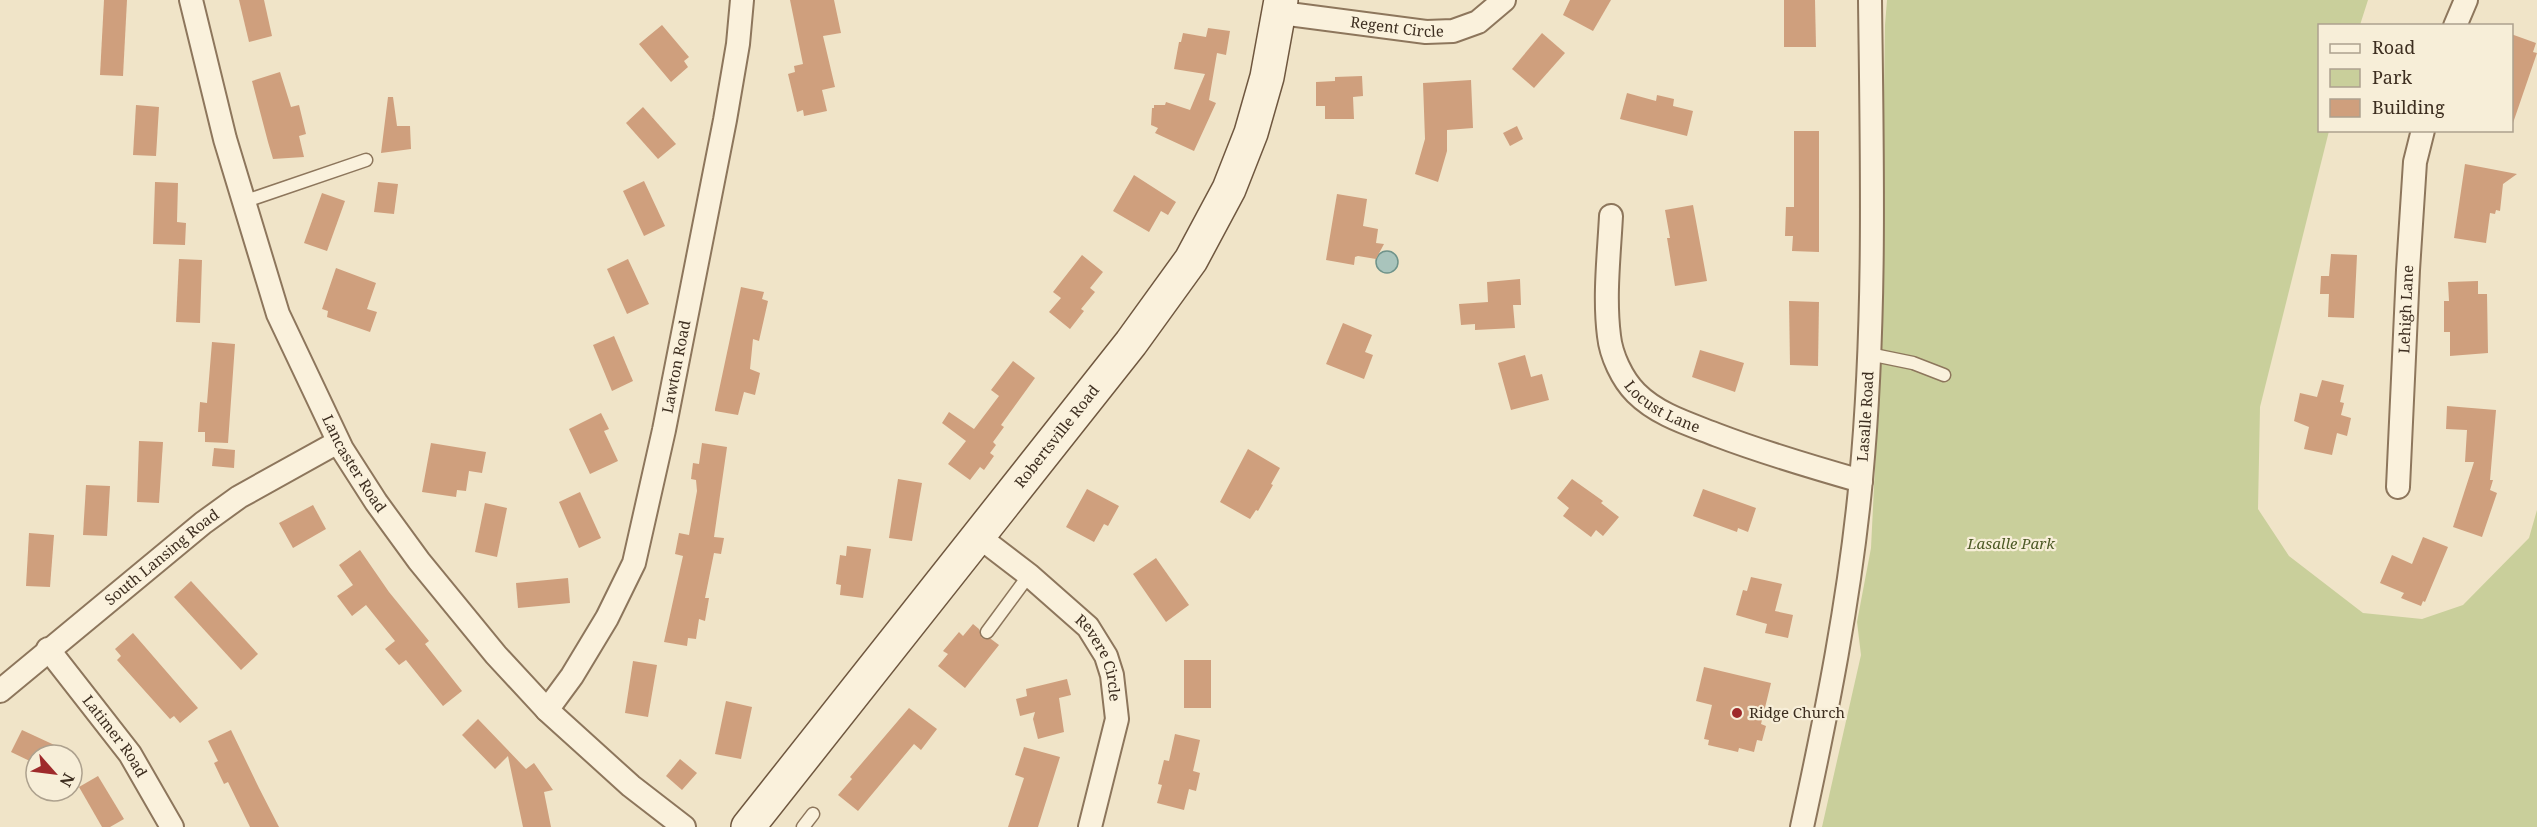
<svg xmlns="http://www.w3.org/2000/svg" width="2537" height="827" font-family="'Noto Serif',serif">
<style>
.green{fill:#c9cf9b}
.water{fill:#a9c4bc;stroke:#6f938a;stroke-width:1.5}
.building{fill:#cf9f7d}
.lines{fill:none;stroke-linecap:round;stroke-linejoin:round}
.lane-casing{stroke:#8d765c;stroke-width:15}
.street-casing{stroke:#8d765c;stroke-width:26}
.secondary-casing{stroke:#6f573f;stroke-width:36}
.lane{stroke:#faf1dc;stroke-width:12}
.street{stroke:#faf1dc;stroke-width:22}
.secondary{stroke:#faf1dc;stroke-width:33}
.poi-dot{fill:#9e2a2b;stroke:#f7eed8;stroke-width:2}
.labels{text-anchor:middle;stroke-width:4.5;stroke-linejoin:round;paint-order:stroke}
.street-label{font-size:15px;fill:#3d2e20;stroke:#f7eed8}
.park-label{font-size:15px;font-style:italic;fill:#4d5a26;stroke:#f7eed8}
.poi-label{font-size:15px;fill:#3d2e20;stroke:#f7eed8;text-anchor:start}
</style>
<rect width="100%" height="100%" fill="#f0e4c8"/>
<polygon class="green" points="1887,0 2368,0 2360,25 2320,26 2320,130 2329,131 2260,407 2258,509 2289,556 2363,613 2422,619 2463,605 2529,538 2537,510 2537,827 1822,827 1861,655 1857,622 1871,548 1880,365 1885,25"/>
<circle class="water" cx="1387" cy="262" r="11"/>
<g class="building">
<polygon points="104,0 127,0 123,76 100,75"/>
<polygon points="239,0 264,0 272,36 249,42"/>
<polygon points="790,0 834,0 841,33 823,36 835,87 822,90 827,111 804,116 803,110 797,112 788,74 795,72 794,66 803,64"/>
<polygon points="1570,0 1611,0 1593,31 1563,15"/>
<polygon points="1784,0 1815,0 1816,47 1784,47"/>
<polygon points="662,25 689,57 684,61 688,67 671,82 639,44"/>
<polygon points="1208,28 1230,31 1226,55 1217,53 1209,100 1216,103 1194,151 1155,133 1158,128 1151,125 1152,108 1154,108 1154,105 1165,105 1166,102 1190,110 1205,74 1174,69 1179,42 1181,42 1183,33 1206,37"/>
<polygon points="1542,33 1565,53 1534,88 1512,69"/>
<polygon points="2511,34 2536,43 2533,52 2537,53 2513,123"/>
<polygon points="280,72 291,107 299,105 306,134 299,136 304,157 273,159 268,142 252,81"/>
<polygon points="1362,76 1363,96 1353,97 1354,119 1325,119 1325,106 1316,106 1316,82 1335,81 1335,77"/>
<polygon points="1471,80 1473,128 1447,130 1447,151 1438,182 1415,174 1425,139 1423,83"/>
<polygon points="1627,93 1656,101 1657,95 1674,99 1673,106 1693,111 1687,136 1620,119"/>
<polygon points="388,97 393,97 397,126 410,126 411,149 381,153"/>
<polygon points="136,105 159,107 156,156 133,155"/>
<polygon points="643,107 676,144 658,159 626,123"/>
<polygon points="1517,126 1523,139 1510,146 1503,133"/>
<polygon points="1794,131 1819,131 1819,252 1792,251 1793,236 1785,236 1786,207 1794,207"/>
<polygon points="2465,164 2517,174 2503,184 2500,211 2496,210 2495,214 2490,213 2486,243 2454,238"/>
<polygon points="1134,175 1176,202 1168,215 1161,211 1149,232 1113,211"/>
<polygon points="644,181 665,226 644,236 623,191"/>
<polygon points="155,182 178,183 177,222 186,223 185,245 153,244"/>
<polygon points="378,182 398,184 394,214 374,212"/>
<polygon points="322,193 345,201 327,251 304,243"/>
<polygon points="1337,194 1367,199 1363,226 1378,229 1376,243 1384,244 1376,259 1358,256 1355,257 1354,265 1326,260"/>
<polygon points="1693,205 1707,281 1675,286 1667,238 1670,238 1665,210"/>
<polygon points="2331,254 2357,255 2354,318 2328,317 2329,294 2320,294 2321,276 2329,276"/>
<polygon points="1082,255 1103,272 1090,288 1095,292 1081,309 1084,311 1070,329 1049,312 1061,298 1053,292"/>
<polygon points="179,259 202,260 200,323 176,322"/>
<polygon points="628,259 649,304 627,314 607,269"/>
<polygon points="336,268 376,283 367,309 377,312 370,332 327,317 328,311 322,309"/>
<polygon points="1520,279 1521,305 1513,305 1515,328 1475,330 1475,324 1461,325 1459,304 1488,302 1487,282"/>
<polygon points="2478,281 2478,294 2487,294 2488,353 2450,356 2450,332 2444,332 2444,301 2449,301 2448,282"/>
<polygon points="741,287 764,292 762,299 768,301 759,341 753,339 750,369 760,373 755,395 744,392 738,415 715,411 715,409"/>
<polygon points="1789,301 1819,302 1818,366 1790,365"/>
<polygon points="1343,323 1372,335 1365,352 1373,355 1364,379 1326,364"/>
<polygon points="614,336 633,381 612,391 593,345"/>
<polygon points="212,342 235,344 228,443 205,442 205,432 198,432 200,402 207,403"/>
<polygon points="1700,350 1744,363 1735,392 1692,377"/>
<polygon points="1525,355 1531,377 1542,374 1549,400 1511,410 1498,363"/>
<polygon points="1013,361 1035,378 1001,425 1004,427 993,442 996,445 990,453 994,456 984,470 980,467 970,480 948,464 966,441 942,423 949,412 974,429 999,396 991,390"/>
<polygon points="2322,380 2344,385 2340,402 2344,403 2341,415 2351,418 2347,436 2337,433 2332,455 2304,449 2309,427 2294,421 2300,393 2317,397"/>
<polygon points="2447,406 2496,410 2490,480 2493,480 2490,490 2497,493 2482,537 2453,527 2474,462 2465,462 2467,430 2446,429"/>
<polygon points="601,413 609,429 604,431 618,461 590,474 569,429"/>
<polygon points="139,441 163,442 159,503 137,502"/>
<polygon points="431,443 486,452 482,473 469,471 466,491 457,490 456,497 422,492"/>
<polygon points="702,443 727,447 714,537 724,538 721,554 714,553 705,598 709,598 705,621 699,619 696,639 688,638 687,646 664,642 683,556 675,554 679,533 689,535 697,491 696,480 691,479 693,463 699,464"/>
<polygon points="214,448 235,450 234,468 212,466"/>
<polygon points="1248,449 1280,468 1271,484 1273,485 1258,511 1256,510 1250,519 1220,502"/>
<polygon points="898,479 922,483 912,541 889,538"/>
<polygon points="1572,479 1603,501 1601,503 1619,517 1603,536 1596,530 1591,537 1563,516 1569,508 1557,498"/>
<polygon points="86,485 110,486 107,536 83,535"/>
<polygon points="1087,489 1119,506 1108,526 1104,524 1094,542 1066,527"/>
<polygon points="1703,489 1756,508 1748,532 1738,528 1737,532 1693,516"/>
<polygon points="580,492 601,538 579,548 559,502"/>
<polygon points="485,503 507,508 497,557 475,552"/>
<polygon points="313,505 326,529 293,548 279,523"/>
<polygon points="29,533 54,535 50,587 26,586"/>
<polygon points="2423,537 2448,547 2425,602 2423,601 2421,606 2401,598 2404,593 2380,583 2392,555 2412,564"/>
<polygon points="847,546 871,549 863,598 840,595 841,585 836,584 840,555 846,556"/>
<polygon points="360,550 389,592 429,641 425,644 462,691 443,706 406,660 399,665 385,649 395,641 366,605 352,616 337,596 353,585 339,565"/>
<polygon points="1156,558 1189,605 1166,622 1133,574"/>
<polygon points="1751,577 1782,584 1775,611 1793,615 1788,638 1765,633 1767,624 1736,615 1743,590 1747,591"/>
<polygon points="568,578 570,603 518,608 516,583"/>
<polygon points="191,581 258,654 241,670 174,597"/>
<polygon points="973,624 979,629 982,638 991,639 999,645 965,688 938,666 948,654 943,651 959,632 963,636"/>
<polygon points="133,633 198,708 180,723 174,716 170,719 117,660 121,656 115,649"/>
<rect x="1184" y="660" width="27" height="48"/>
<polygon points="633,661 657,665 648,717 625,713"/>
<polygon points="1704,667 1771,683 1761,724 1766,726 1762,741 1757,740 1754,752 1739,748 1738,752 1708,745 1709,740 1704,739 1712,705 1696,701"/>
<polygon points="1067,679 1071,695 1059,698 1064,732 1038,739 1033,719 1035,712 1020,716 1016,699 1027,696 1026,689"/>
<polygon points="726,701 752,707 741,759 715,754"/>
<polygon points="909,708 937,729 921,750 914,744 858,811 838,795 852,779 850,777"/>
<polygon points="478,719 526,769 534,763 553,790 544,792 551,827 523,827 508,756 495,769 462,735"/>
<polygon points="22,730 76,755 36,755 36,764 11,752"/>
<polygon points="231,730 259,788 279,827 250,827 228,782 224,784 214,763 218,761 208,741"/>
<polygon points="1175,734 1200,740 1193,771 1200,773 1196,791 1189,789 1184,810 1157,803 1162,785 1158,784 1164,760 1169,761"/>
<polygon points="1024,747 1060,757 1038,827 1008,827 1024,778 1015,775"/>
<polygon points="680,759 697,773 682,790 666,776"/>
<polygon points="98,776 124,819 110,827 102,827 79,787"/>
</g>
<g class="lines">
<g class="lane-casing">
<g id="lane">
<polyline points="243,202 366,160"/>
<polyline points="1869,354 1913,363 1944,375"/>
<polyline points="987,632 1029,575"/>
<polyline points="803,827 813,814"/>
</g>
</g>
<g class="street-casing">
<g id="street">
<path id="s1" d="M 191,0 L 225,139 L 278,314 L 342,449 L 376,502 L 419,561 L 496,655 L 547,710 L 631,786 L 684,827"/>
<path id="s2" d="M 1281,13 L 1426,32 L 1453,31 L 1478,22 L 1504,0"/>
<polyline points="2455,26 2466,0"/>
<path id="s3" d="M 1611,216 C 1609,255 1604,297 1609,336 C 1611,355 1622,379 1636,393 C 1658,415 1689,424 1717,435 C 1764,453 1812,467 1861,481"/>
<path id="s4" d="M 2398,487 L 2408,270 L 2415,162 L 2423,130"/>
<path id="s5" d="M 978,536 L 1029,575 L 1088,627 L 1106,656 L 1112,675 L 1117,719 L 1090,827"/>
<path id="s6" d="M 48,649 L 130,754 L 172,827"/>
<path id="s7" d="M 0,691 L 203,523 L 239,497 L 338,442"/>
<path id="s8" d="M 547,710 L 572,676 L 607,618 L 634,563 L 664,430 L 725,120 L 738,44 L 742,0"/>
<path id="s9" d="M 1802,827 C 1827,712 1850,597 1861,479 C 1876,321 1872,159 1870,0"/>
</g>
</g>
<g class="secondary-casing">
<g id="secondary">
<path id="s10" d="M 748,827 L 1131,343 L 1191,260 L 1229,189 L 1251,133 L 1267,77 L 1281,0"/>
</g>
</g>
<use href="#lane" class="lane"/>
<use href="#street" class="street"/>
<use href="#secondary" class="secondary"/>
</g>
<circle class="poi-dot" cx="1737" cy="713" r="6"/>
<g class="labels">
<g class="street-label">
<text dy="5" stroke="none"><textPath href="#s2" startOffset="117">Regent Circle</textPath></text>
<text dy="5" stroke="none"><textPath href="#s4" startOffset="178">Lehigh Lane</textPath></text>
<text dy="5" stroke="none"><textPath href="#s8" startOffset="372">Lawton Road</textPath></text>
<text dy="5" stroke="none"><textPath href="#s3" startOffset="214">Locust Lane</textPath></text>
<text dy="5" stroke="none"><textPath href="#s9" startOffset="416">Lasalle Road</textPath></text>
<text dy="5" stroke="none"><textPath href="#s10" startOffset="498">Robertsville Road</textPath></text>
<text dy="5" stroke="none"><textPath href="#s1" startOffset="494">Lancaster Road</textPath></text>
<text dy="5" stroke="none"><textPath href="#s7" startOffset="210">South Lansing Road</textPath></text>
<text dy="5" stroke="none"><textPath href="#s5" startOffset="176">Revere Circle</textPath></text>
<text dy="5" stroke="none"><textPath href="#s6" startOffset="110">Latimer Road</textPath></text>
</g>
<g class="park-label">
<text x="2011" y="549">Lasalle Park</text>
</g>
<g class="poi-label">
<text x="1749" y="718">Ridge Church</text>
</g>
</g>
<rect x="2318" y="24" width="195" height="108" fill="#f7eed8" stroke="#ada18e" stroke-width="1.5"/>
<rect x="2330" y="44" width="30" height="9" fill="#faf1dc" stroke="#ada18e" stroke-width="1.5"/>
<text x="2372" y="54" font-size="18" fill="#3d2e20">Road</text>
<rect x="2330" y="69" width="30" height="18" fill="#c9cf9b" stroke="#ada18e" stroke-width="1.5"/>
<text x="2372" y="84" font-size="18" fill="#3d2e20">Park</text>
<rect x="2330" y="99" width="30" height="18" fill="#cf9f7d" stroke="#ada18e" stroke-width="1.5"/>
<text x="2372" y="114" font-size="18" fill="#3d2e20">Building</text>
<g transform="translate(54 773) rotate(118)"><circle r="28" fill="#f7eed8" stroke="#ada18e" stroke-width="1.5"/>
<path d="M0-4.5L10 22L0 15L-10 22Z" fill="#9e2a2b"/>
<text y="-9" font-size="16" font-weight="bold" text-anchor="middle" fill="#3d2e20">N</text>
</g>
</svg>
